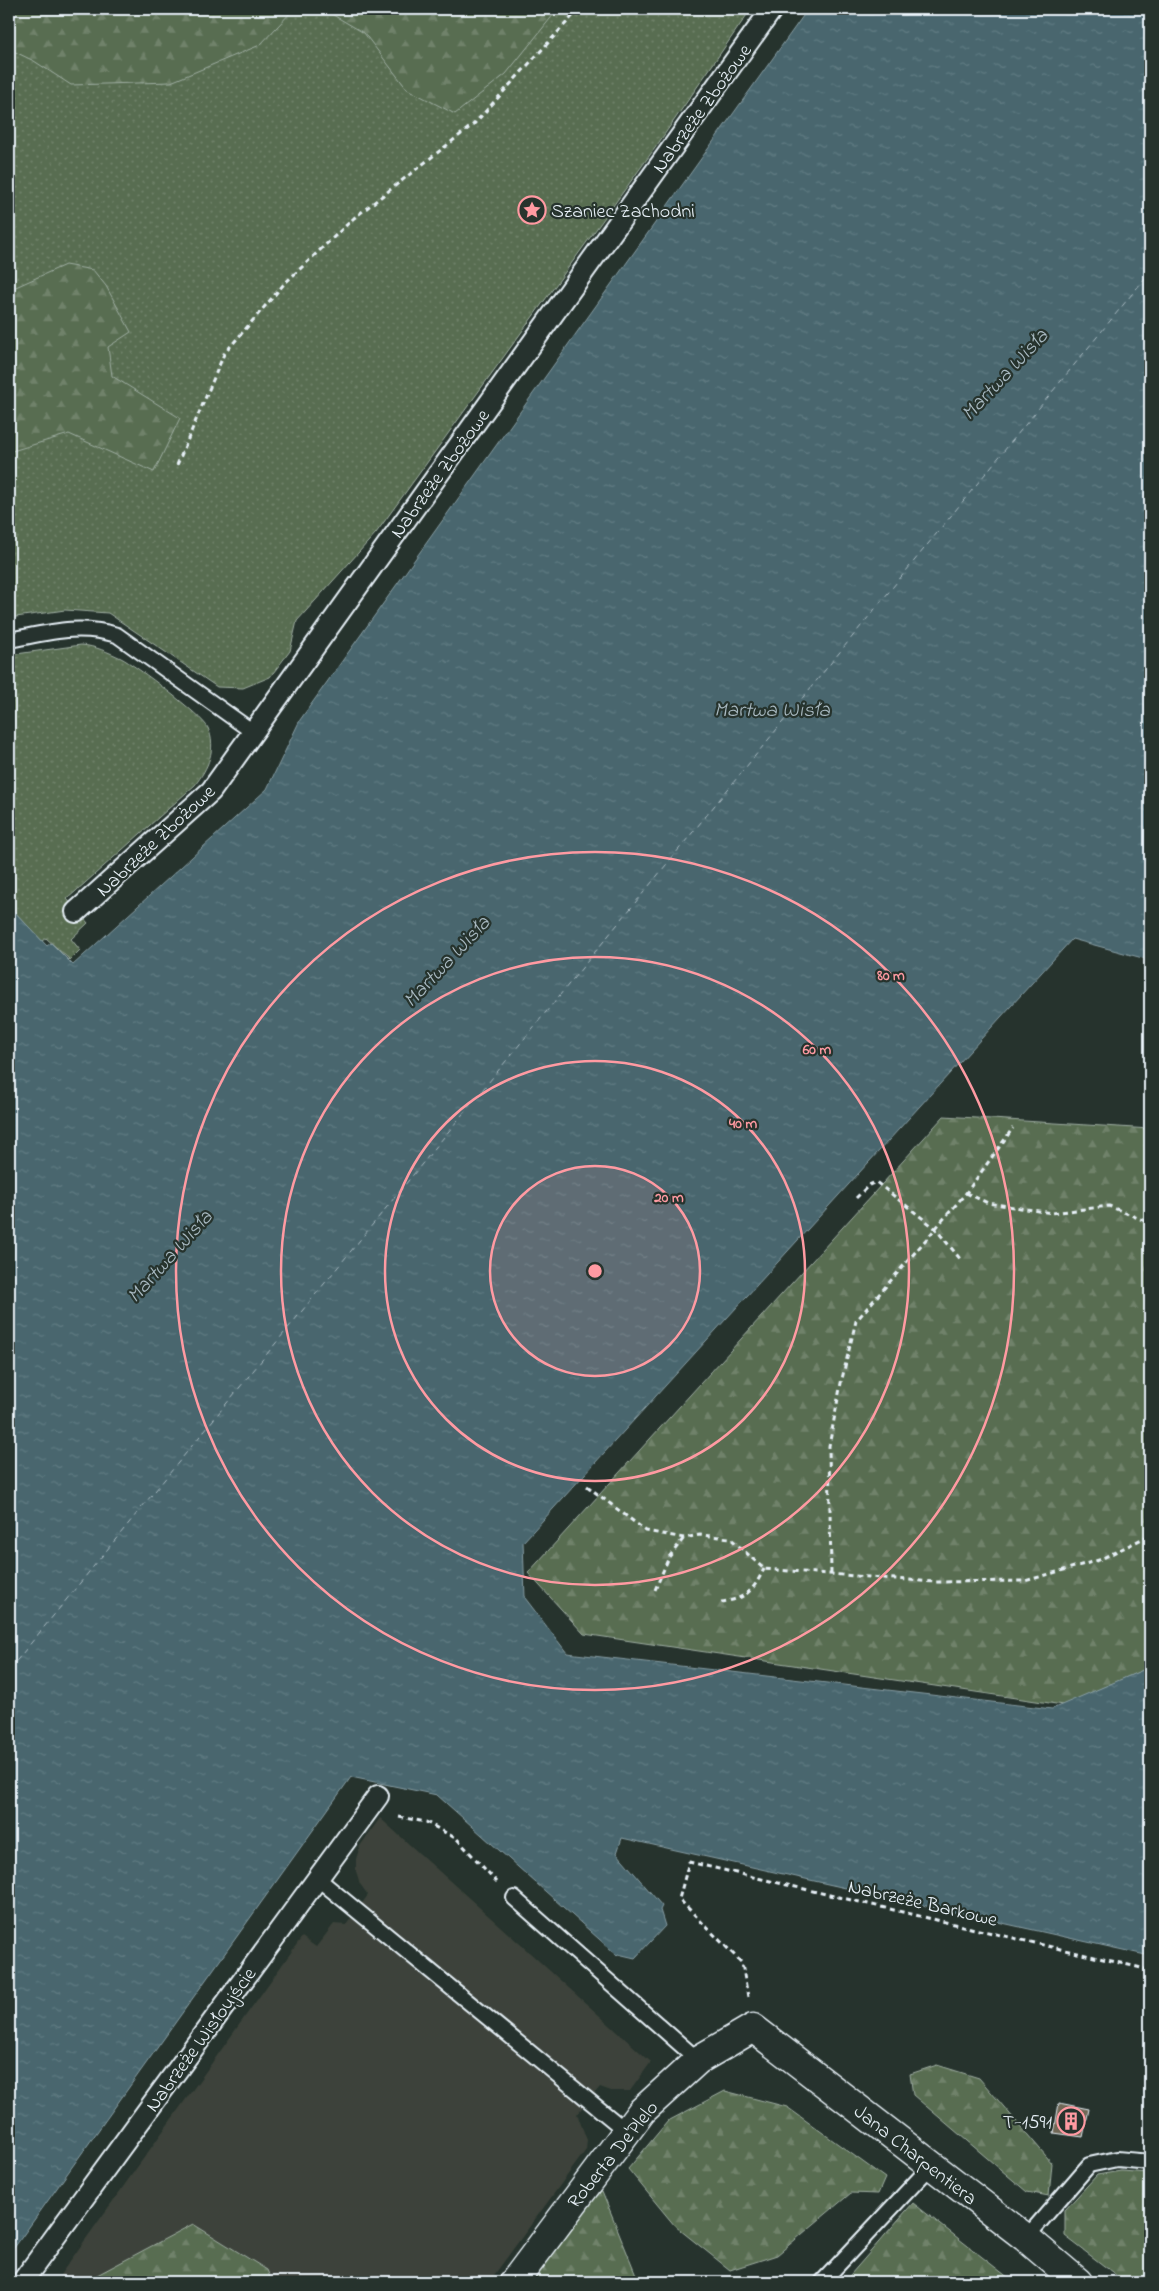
<svg xmlns="http://www.w3.org/2000/svg" width="1159" height="2291" font-family="'Indie Flower',sans-serif">
<style>
.built{fill:#3c433a}
.grass{fill:url(#grass-dots);stroke:#a0afa4}
.forest{fill:url(#forest-firs);stroke:#a0afa4}
.water{fill:url(#water-ripples);stroke:#889ea5}
.lines{fill:none;stroke-linecap:round;stroke-linejoin:round}
.ferry{stroke:#a8b9c1;stroke-width:1;stroke-dasharray:6 5;stroke-linecap:butt}
.building{fill:#6f6857;stroke:#e8f1f8}
.service-casing{stroke:#e8f1f8;stroke-width:18}
.pedestrian-casing{stroke:#e8f1f8;stroke-width:24}
.minor-casing{stroke:#e8f1f8;stroke-width:31}
.path{stroke:#e8f1f8;stroke-width:3;stroke-dasharray:5 4;stroke-linecap:butt}
.service{stroke:#26332d;stroke-width:14}
.pedestrian{stroke:#26332d;stroke-width:20}
.minor{stroke:#26332d;stroke-width:28}
.ring{fill:none;stroke:#ff9aa2;stroke-width:2.5}
.labels{text-anchor:middle;stroke-width:4.5;stroke-linejoin:round;paint-order:stroke}
.street-label{font-size:20px;fill:#e8f1f8;stroke:#26332d}
.poi-label{font-size:20px;fill:#e8f1f8;stroke:#26332d;text-anchor:start}
.water-label{font-size:21px;font-style:italic;fill:#a8b9c1;stroke:#26332d}
.centre{fill:#ff9aa2;stroke:#26332d;stroke-width:2.5}
.ring-label{font-size:15px;text-anchor:middle;font-weight:bold;fill:#ff9aa2;stroke:#26332d;stroke-width:4.5;stroke-linejoin:round;paint-order:stroke}
</style>
<defs>
<pattern id="grass-dots" width="8" height="8" patternUnits="userSpaceOnUse" patternTransform="scale(1.25)"><rect width="8" height="8" fill="#586d51"/><path d="M2 2h.1M6 6h.1" fill="none" stroke="#70826b" stroke-width="1.8" stroke-linecap="round"/></pattern>
<pattern id="forest-firs" width="22" height="20" patternUnits="userSpaceOnUse" patternTransform="scale(1.25)"><rect width="22" height="20" fill="#586d51"/><path d="M5 1l3.5 6h-7zM16 11l3.5 6h-7z" fill="#70826b"/></pattern>
<pattern id="water-ripples" width="26" height="14" patternUnits="userSpaceOnUse" patternTransform="scale(1.25)"><rect width="26" height="14" fill="#48666e"/><path d="M2 4q2-2 4 0t4 0M15 11q2-2 4 0t4 0" fill="none" stroke="#627c83"/></pattern>
</defs>
<rect width="100%" height="100%" fill="#26332d"/>
<filter id="ink" filterUnits="userSpaceOnUse"><feTurbulence type="fractalNoise" baseFrequency=".02" numOctaves="2"/><feDisplacementMap in="SourceGraphic" scale="10" xChannelSelector="R" yChannelSelector="G"/><feConvolveMatrix kernelMatrix="1 2 1 2 8 2 1 2 1" color-interpolation-filters="sRGB"/></filter>
<g filter="url(#ink)">
<polygon class="built" points="380,1818 651,2062 630,2091 611,2091 600,2087 577,2114 587,2140 586,2150 489,2282 55,2282 302,1937 316,1947 334,1924 346,1925 368,1895 360,1884 356,1871 356,1859 360,1846"/>
<g class="grass">
<polygon points="9,9 751,9 655,148 376,533 297,621 290,651 270,677 243,688 217,687 108,613 65,610 9,618"/>
<path d="M 81,645 C 95,646 108,652 121,658 C 135,665 203,716 208,728 C 217,749 208,768 195,785 L 67,899 L 88,923 L 71,939 L 80,950 L 70,960 L 46,938 L 42,941 L 9,906 L 9,655 Z"/>
</g>
<g class="forest">
<polygon points="9,9 294,9 260,45 171,82 71,85 34,61 9,49"/>
<polygon points="323,9 558,9 506,74 455,114 407,89 364,33"/>
<polygon points="65,265 93,270 106,286 131,332 108,347 112,376 180,418 154,472 69,434 9,452 9,290"/>
<polygon points="944,1116 1150,1129 1150,1667 1063,1705 584,1634 528,1573"/>
<polygon points="937,2065 979,2078 1052,2163 1049,2196 1027,2192 913,2095 910,2074"/>
<polygon points="725,2091 787,2107 885,2178 878,2194 851,2193 777,2255 730,2270 675,2226 628,2169 668,2121"/>
<polygon points="1121,2171 1150,2173 1150,2282 1125,2282 1065,2236 1065,2210 1097,2175"/>
<polygon points="602,2191 639,2282 530,2282 591,2197"/>
<polygon points="913,2203 1014,2282 844,2282"/>
<polygon points="193,2224 267,2270 272,2282 84,2282"/>
</g>
<polygon class="water" points="808,9 1150,9 1150,960 1072,939 523,1542 525,1598 567,1653 1052,1709 1150,1667 1150,1956 622,1838 617,1853 662,1906 660,1910 665,1926 635,1958 618,1954 617,1955 437,1795 351,1777 9,2255 9,906 47,946 51,943 73,965 267,789 300,720"/>
<g class="lines">
<polyline class="ferry" points="9,1670 1150,272"/>
</g>
<polygon class="building" points="1059,2103 1089,2109 1083,2137 1054,2133"/>
<g class="lines">
<g class="service-casing">
<g id="service">
<path d="M 9,640 C 47,633 78,623 117,635 L 253,732"/>
<polyline points="317,1878 626,2131"/>
<polyline points="514,1898 698,2060"/>
<polyline points="1026,2238 1089,2165 1117,2159 1150,2162"/>
<polyline points="822,2282 931,2166"/>
</g>
</g>
<g class="pedestrian-casing">
<g id="pedestrian">
<polyline points="76,912 211,791 772,9"/>
<polyline points="22,2282 378,1796"/>
</g>
</g>
<g class="minor-casing">
<polyline id="minor" points="514,2282 642,2111 698,2060 753,2028 1026,2238 1078,2282"/>
</g>
<g class="path">
<polyline points="177,465 224,354 284,284 354,218 474,124 579,9"/>
<polyline points="966,1193 988,1203 1052,1213 1109,1206 1150,1223"/>
<polyline points="856,1198 869,1185 876,1182 935,1228 961,1260"/>
<polyline points="587,1486 646,1531 684,1538 700,1535 730,1538 764,1569 934,1582 1025,1581 1099,1560 1150,1535"/>
<polyline points="831,1574 829,1446 841,1383 856,1321 966,1193 1013,1128"/>
<polyline points="655,1590 669,1557 684,1538"/>
<path d="M 721,1602 C 746,1599 753,1591 764,1569"/>
<polyline points="399,1817 426,1822 457,1839 497,1882"/>
<polyline points="748,1997 742,1963 679,1899 689,1862 1150,1970"/>
</g>
<use href="#service" class="service"/>
<use href="#pedestrian" class="pedestrian"/>
<use href="#minor" class="minor"/>
</g>
</g>
<circle cx="595" cy="1271" r="105" fill="#ff9aa2" fill-opacity=".12"/>
<g class="ring">
<circle cx="595" cy="1271" r="105"/>
<circle cx="595" cy="1271" r="210"/>
<circle cx="595" cy="1271" r="314"/>
<circle cx="595" cy="1271" r="419"/>
</g>
<defs>
<g id="sight-ring" transform="scale(1.4375)"><circle r="9.5" fill="#26332d" stroke="#ff9aa2" stroke-width="1.5"/><path d="M0-6L1.8-2.2L6-1.7L2.9 1.2L3.7 5.4L0 3.3L-3.7 5.4L-2.9 1.2L-6-1.7L-1.8-2.2Z" fill="#ff9aa2"/></g>
<g id="building-ring" transform="scale(1.4375)"><circle r="9.5" fill="#26332d" stroke="#ff9aa2" stroke-width="1.5"/><path d="M-4-6H4V6H1V3H-1V6H-4ZM-2.5-4.3h1.7v1.8h-1.7ZM.8-4.3h1.7v1.8H.8ZM-2.5-1h1.7V.8h-1.7ZM.8-1h1.7V.8H.8Z" fill="#ff9aa2"/></g>
</defs>
<g fill-rule="evenodd">
<use href="#sight-ring" x="532" y="210"/>
<use href="#building-ring" x="1071" y="2121"/>
</g>
<g class="labels">
<g class="street-label">
<text transform="translate(701 108) rotate(-54)" y="7">Nabrzeże Zbożowe</text>
<text transform="translate(439 473) rotate(-54)" y="7">Nabrzeże Zbożowe</text>
<text transform="translate(155 840) rotate(-43)" y="7">Nabrzeże Zbożowe</text>
<text transform="translate(923 1902) rotate(13)" y="7">Nabrzeże Barkowe</text>
<text transform="translate(200 2039) rotate(-54)" y="7">Nabrzeże Wisłoujście</text>
<text transform="translate(612 2154) rotate(-51)" y="7">Roberta De'Plelo</text>
<text transform="translate(916 2154) rotate(38)" y="7">Jana Charpentiera</text>
</g>
<g class="poi-label">
<text x="551" y="217">Szaniec Zachodni</text>
<text x="1052" y="2128" text-anchor="end">T-1591</text>
</g>
<g class="water-label">
<text transform="translate(1004 374) rotate(-47)" y="7">Martwa Wisła</text>
<text x="772" y="716">Martwa Wisła</text>
<text transform="translate(446 961) rotate(-47)" y="7">Martwa Wisła</text>
<text transform="translate(169 1256) rotate(-48)" y="7">Martwa Wisła</text>
</g>
</g>
<circle cx="595" cy="1271" r="8" class="centre"/>
<g class="ring-label">
<text x="891" y="980">80 m</text>
<text x="817" y="1054">60 m</text>
<text x="743" y="1128">40 m</text>
<text x="669" y="1202">20 m</text>
</g>
<rect width="1159" height="2291" fill="none" stroke="#26332d" stroke-width="30"/>
<rect x="15" y="15" width="1129" height="2261" fill="none" stroke="#e8f1f8" stroke-width="2" filter="url(#ink)"/>
</svg>
